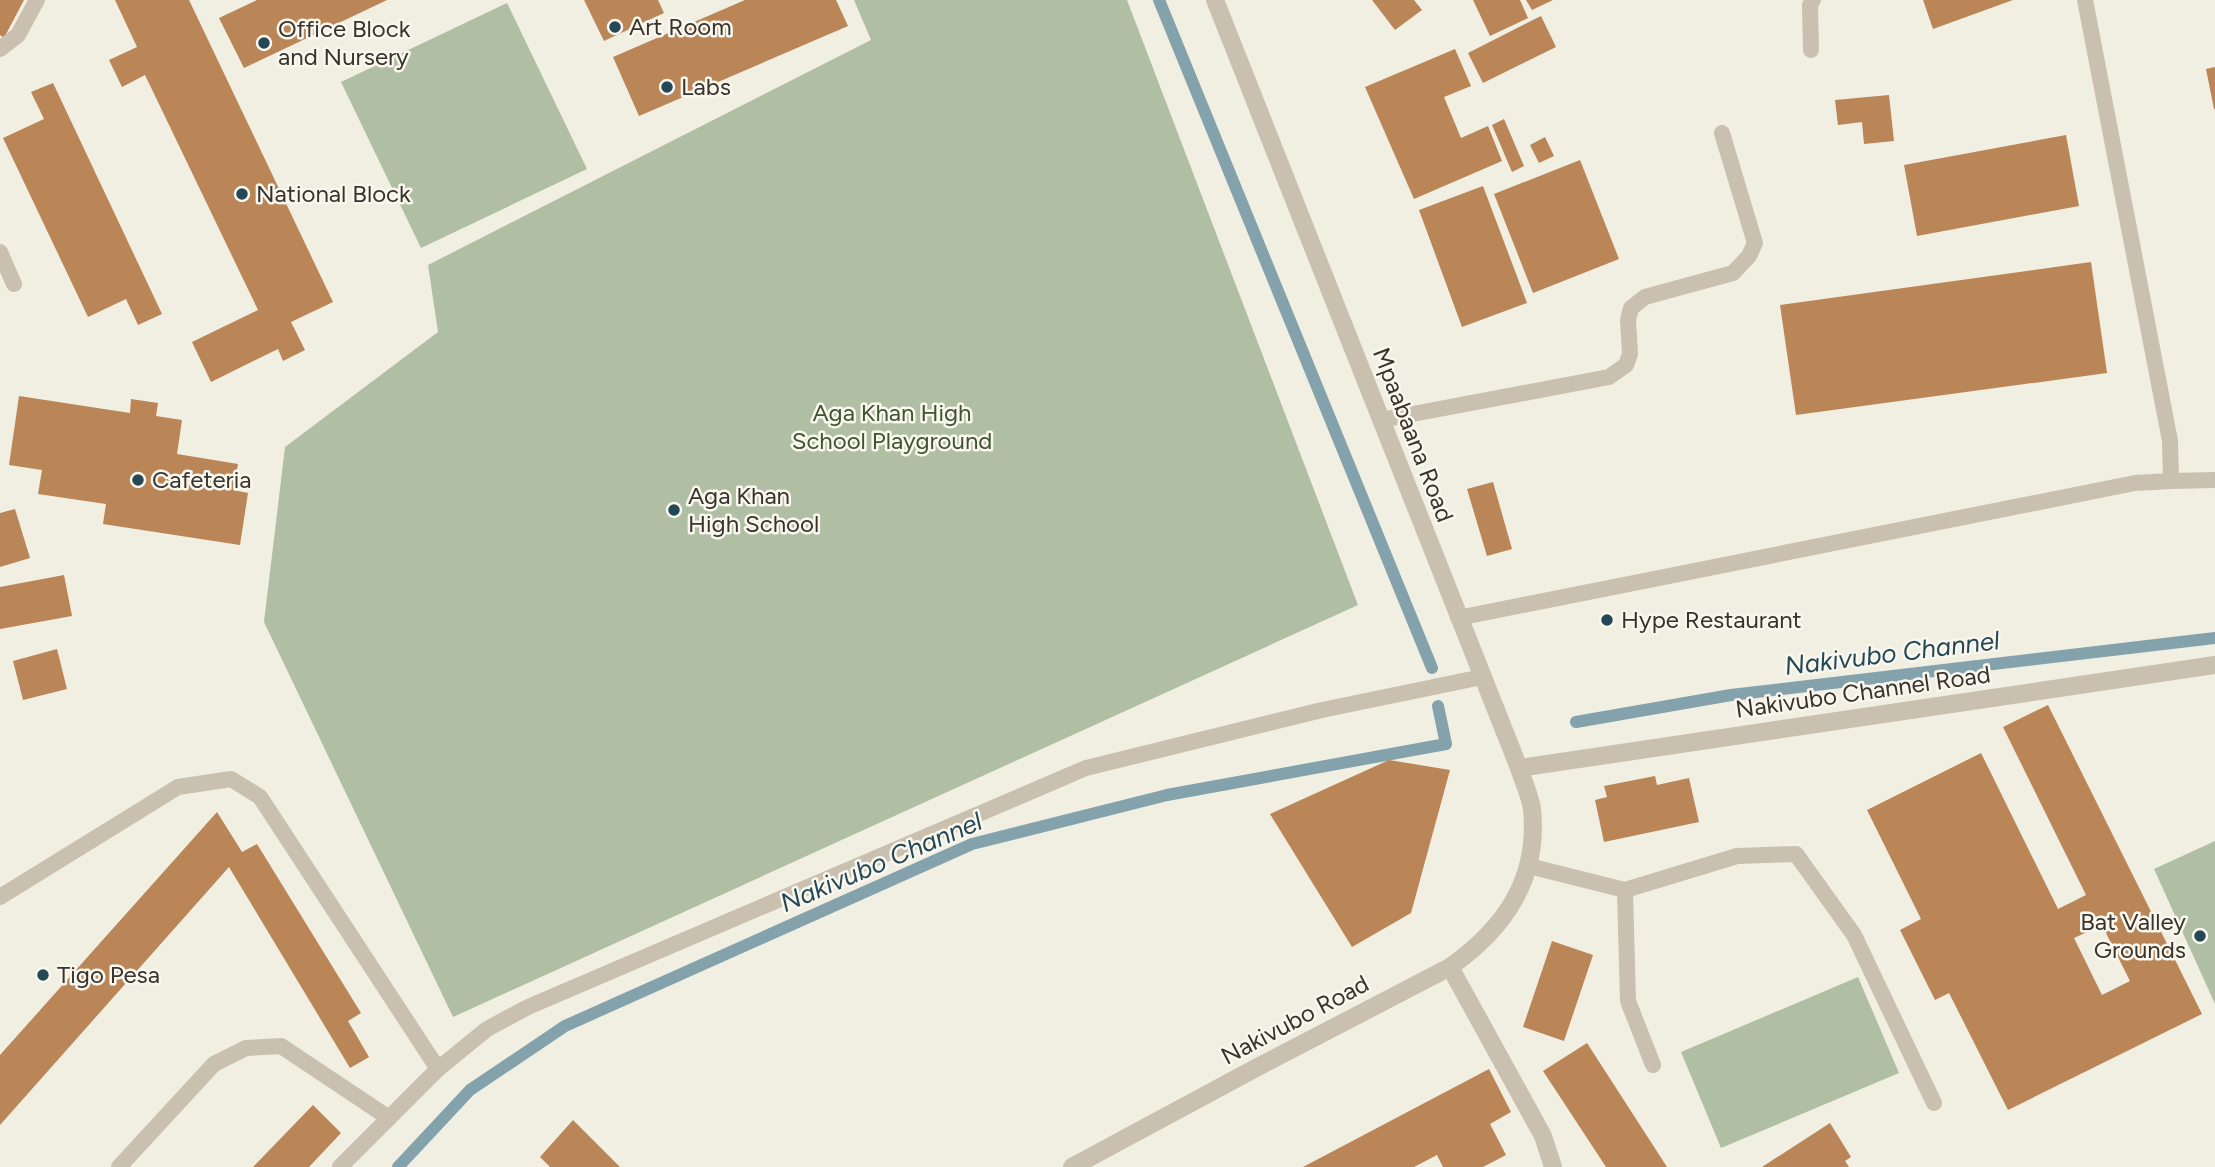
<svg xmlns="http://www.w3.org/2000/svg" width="2215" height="1167" font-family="Figtree,sans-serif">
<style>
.green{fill:#b0bfa3}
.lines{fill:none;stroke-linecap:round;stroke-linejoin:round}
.stream{stroke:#84a2ac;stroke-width:12}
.building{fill:#ba8557;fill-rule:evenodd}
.service{stroke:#c9c0af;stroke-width:16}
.minor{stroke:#c9c0af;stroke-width:18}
.tertiary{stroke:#c9c0af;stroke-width:18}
.poi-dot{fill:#254856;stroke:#f9f7ee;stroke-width:2.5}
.labels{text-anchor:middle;stroke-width:5;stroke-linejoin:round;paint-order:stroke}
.poi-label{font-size:24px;fill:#38332c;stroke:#f9f7ee;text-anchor:start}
.park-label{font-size:24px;fill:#405432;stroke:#f9f7ee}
.street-label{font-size:24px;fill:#38332c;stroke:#f9f7ee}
.water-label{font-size:26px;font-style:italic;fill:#254856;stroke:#f9f7ee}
</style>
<rect width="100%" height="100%" fill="#f1eee2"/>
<g class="green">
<polygon points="854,0 1127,0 1358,605 453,1017 264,622 285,447 438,332 428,265 871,40"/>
<polygon points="507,3 587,169 421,248 341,82"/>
<polygon points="2215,841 2215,1004 2154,869"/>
<polygon points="1858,977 1899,1073 1721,1148 1681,1052"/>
</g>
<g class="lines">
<g class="stream">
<polyline points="1159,0 1432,668"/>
<polyline points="1576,722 1731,695 2215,638"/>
<polyline points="398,1167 470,1090 565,1026 972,844 1167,795 1446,744 1438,706"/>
</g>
</g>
<g class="building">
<polygon points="0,0 24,0 4,38 0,35"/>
<polygon points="115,0 189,0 333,302 291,322 305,350 283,361 278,349 211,382 192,342 258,310 145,75 122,87 109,60 137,47"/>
<polygon points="257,0 387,0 244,68 219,18"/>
<polygon points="584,0 658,0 664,13 604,41"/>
<polygon points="745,0 836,0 848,26 639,116 613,57"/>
<polygon points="1372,0 1414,0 1422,10 1395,30"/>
<polygon points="1473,0 1520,0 1528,18 1490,36"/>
<polygon points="1526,0 1553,0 1532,10"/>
<polygon points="1923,0 2013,0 1933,29"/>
<polygon points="1541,16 1556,47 1483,83 1468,53"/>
<polygon points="1455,49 1471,86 1444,97 1461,138 1488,126 1502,161 1414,199 1365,87"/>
<polygon points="2215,67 2215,109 2214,109 2206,69"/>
<polygon points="53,83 162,314 138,325 126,299 88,317 3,138 44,119 31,92"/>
<polygon points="1889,95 1894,141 1864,144 1862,122 1838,125 1835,100"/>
<polygon points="1504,119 1524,166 1512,172 1492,125"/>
<polygon points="2066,135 2079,206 1917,236 1904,165"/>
<polygon points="1545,137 1554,156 1539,163 1530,145"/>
<polygon points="1580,160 1619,259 1533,293 1494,194"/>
<polygon points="1483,186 1527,303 1462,327 1419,210"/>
<polygon points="2091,262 2107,373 1796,415 1780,305"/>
<polygon points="19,396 130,413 131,399 158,403 156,416 182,420 177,454 238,464 233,490 248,493 240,545 103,524 106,504 38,494 42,470 9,465"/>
<polygon points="1493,482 1512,549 1487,556 1467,489"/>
<polygon points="15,509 30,558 0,567 0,513"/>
<polygon points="64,575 72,616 0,629 0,587"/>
<polygon points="57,649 67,689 23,700 13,661"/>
<path d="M 2048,705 L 2202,1014 L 2008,1110 L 1949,993 L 1935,1000 L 1900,930 L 1921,919 L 1867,810 L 1981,753 L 2058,909 L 2086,895 L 2003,727 ZM 2102,925 L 2130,981 L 2102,995 L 2074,938 Z"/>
<polygon points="1389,760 1450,770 1411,913 1352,947 1270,814"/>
<polygon points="1655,776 1657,785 1689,778 1699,822 1604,842 1595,800 1607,797 1604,786"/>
<polygon points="217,812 242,852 257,844 361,1013 348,1021 369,1057 350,1068 229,867 0,1125 0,1055"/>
<polygon points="1552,941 1593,955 1564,1041 1523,1027"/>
<polygon points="1587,1043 1667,1167 1606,1167 1543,1071"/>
<polygon points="1489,1069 1511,1112 1490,1124 1506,1155 1483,1167 1443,1167 1437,1155 1414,1167 1303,1167"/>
<polygon points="313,1105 341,1133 309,1167 253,1167"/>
<polygon points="573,1120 620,1167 550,1167 540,1157"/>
<polygon points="1830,1123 1851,1157 1845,1161 1849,1167 1762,1167"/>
</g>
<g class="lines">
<g class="service">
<polyline points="0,49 18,35 37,0"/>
<polyline points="1811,50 1810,5 1813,0"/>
<polyline points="0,252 14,284"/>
<polyline points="1381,420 1609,377 1626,365 1630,354 1628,320 1631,308 1645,297 1733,273 1749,256 1755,243 1722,133"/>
<polyline points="2171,481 2215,480"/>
<polyline points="1458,618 2135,483 2171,481 2170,441 2085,0"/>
<polyline points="1529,866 1625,890 1737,856 1796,854 1854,935 1934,1103"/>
<polyline points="1625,890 1628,1001 1653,1065"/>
<polyline points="0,897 178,787 231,779 260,797 438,1069"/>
<polyline points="119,1167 214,1064 246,1048 281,1046 389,1118"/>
<polyline points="340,1167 438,1069 487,1029 528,1007 1086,768 1322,710 1482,677"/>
</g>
<g class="minor">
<polyline points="1519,768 2215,665"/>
<polyline points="1450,967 1543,1136 1553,1167"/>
</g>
<path class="tertiary" d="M 1072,1167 L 1254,1069 L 1450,967 C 1505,928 1539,879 1532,809 C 1530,795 1523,781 1519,768 L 1215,0"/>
</g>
<g class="poi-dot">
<circle cx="615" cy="27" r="7"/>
<circle cx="264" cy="43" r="7"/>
<circle cx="667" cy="87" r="7"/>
<circle cx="242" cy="194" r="7"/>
<circle cx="138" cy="480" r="7"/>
<circle cx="674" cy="510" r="7"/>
<circle cx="1607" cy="620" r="7"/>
<circle cx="2200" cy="936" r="7"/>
<circle cx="43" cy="975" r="7"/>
</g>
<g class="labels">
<g class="poi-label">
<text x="629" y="35">Art Room</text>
<text x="278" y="37">Office Block<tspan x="278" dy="28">and Nursery</tspan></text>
<text x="681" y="95">Labs</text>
<text x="256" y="202">National Block</text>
<text x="152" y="488">Cafeteria</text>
<text x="688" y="504">Aga Khan<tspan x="688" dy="28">High School</tspan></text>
<text x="1621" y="628">Hype Restaurant</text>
<text x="2186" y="930" text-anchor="end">Bat Valley<tspan x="2186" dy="28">Grounds</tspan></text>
<text x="57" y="983">Tigo Pesa</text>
</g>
<g class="park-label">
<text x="892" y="421">Aga Khan High<tspan x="892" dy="28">School Playground</tspan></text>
</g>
<g class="street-label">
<text transform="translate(1413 435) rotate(69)" y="8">Mpaabaana Road</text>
<text transform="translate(1863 692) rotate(-8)" y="8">Nakivubo Channel Road</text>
<text transform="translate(1295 1020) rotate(-28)" y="8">Nakivubo Road</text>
</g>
<g class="water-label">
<text transform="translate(1892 653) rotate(-7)" y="9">Nakivubo Channel</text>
<text transform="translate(881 862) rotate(-23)" y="9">Nakivubo Channel</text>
</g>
</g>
</svg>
